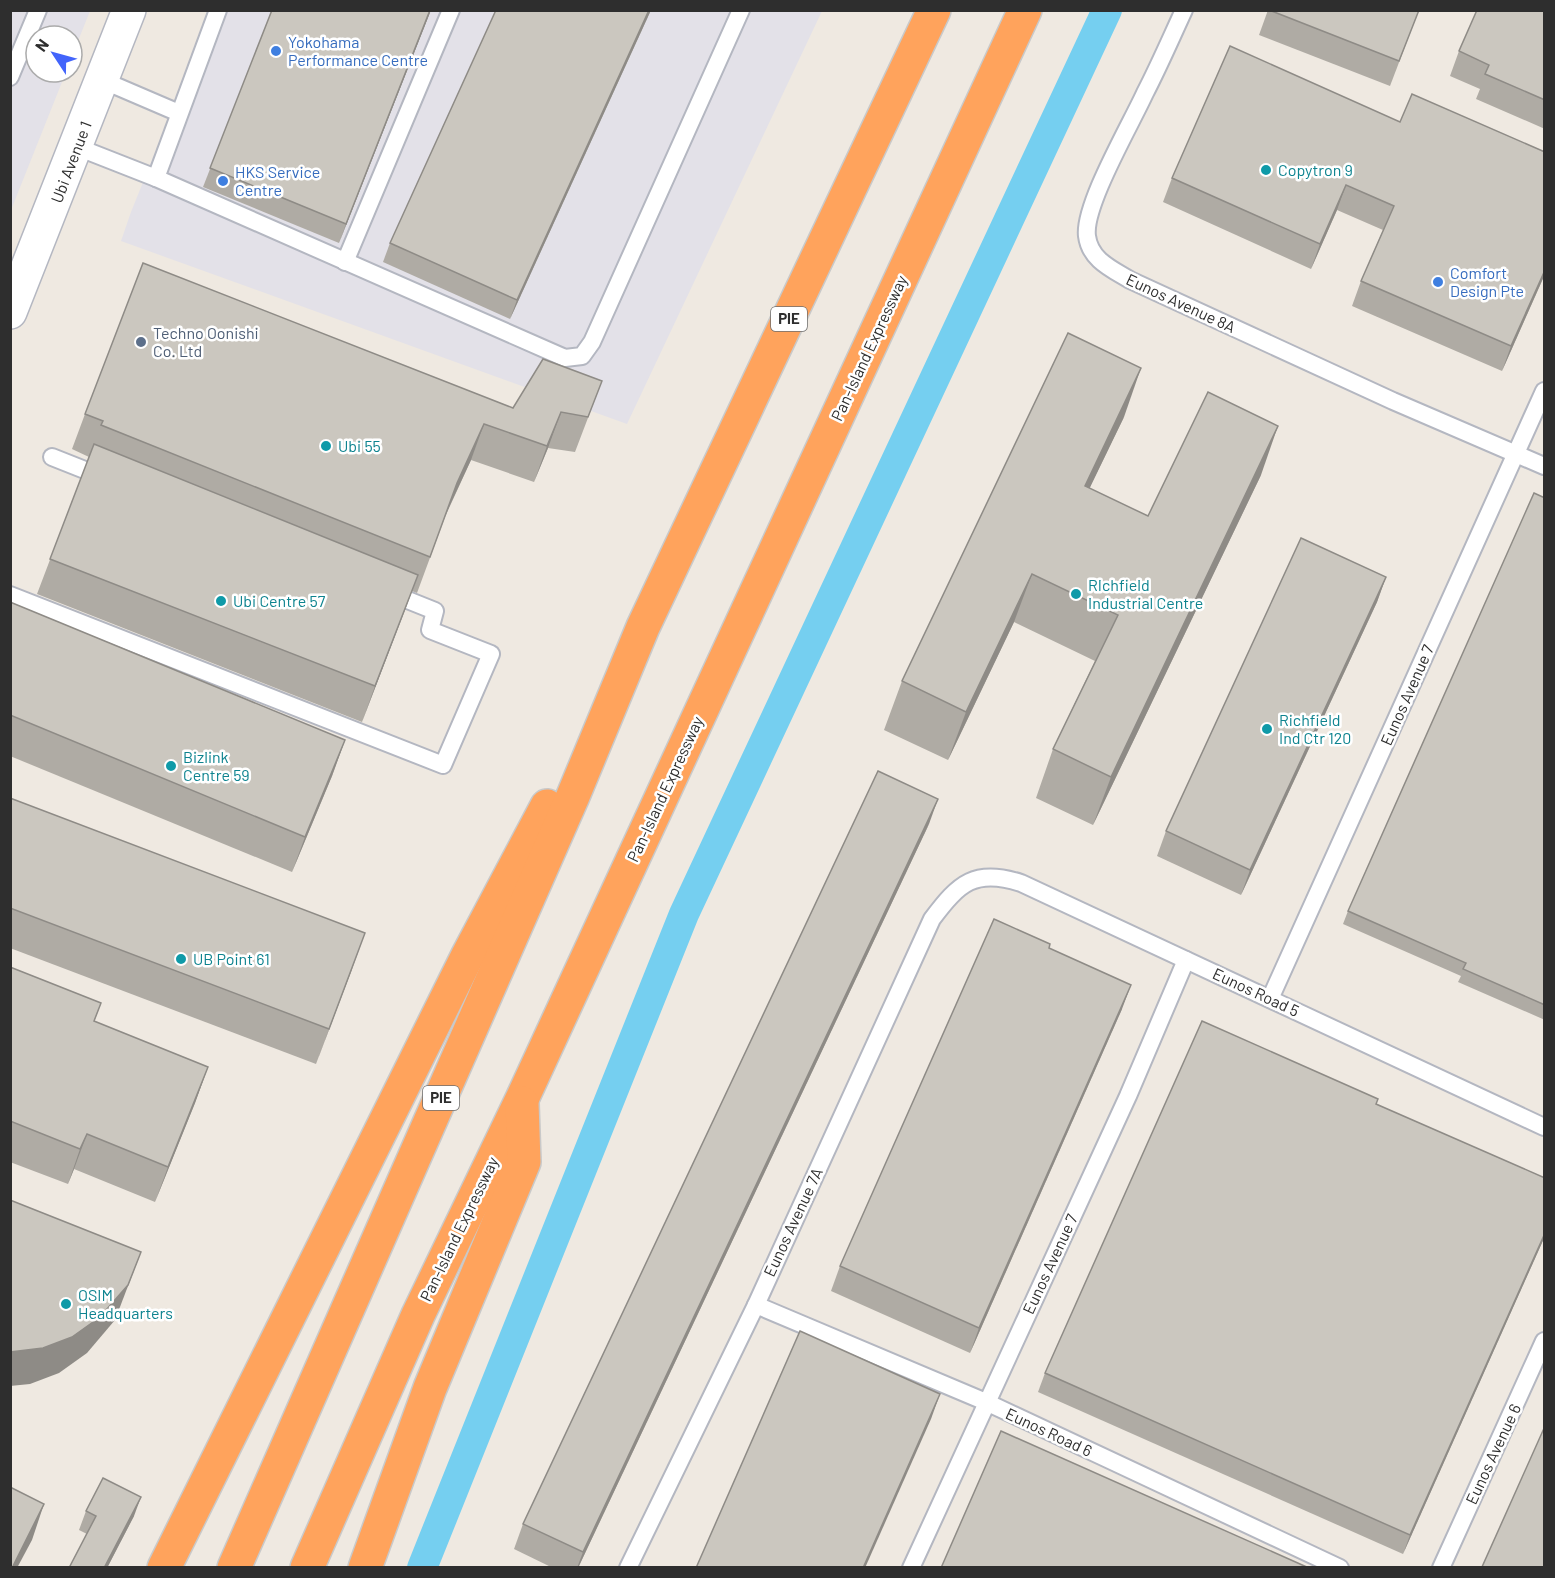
<svg xmlns="http://www.w3.org/2000/svg" width="1555" height="1578" font-family="Barlow,sans-serif">
<style>
.industrial{fill:#e3e1e8}
.lines{fill:none;stroke-linecap:round;stroke-linejoin:round}
.canal{stroke:#75cff0;stroke-width:30}
.service-casing{stroke:#b4b7c1;stroke-width:20}
.tertiary-casing{stroke:#b4b7c1;stroke-width:36}
.motorway-casing{stroke:#c9c9c9;stroke-width:36}
.service{stroke:#fff;stroke-width:16}
.tertiary{stroke:#fff;stroke-width:33}
.motorway{stroke:#ffa35c;stroke-width:33}
.wall{fill:#afaba4}
.shaded-wall{fill:#8e8b86}
.building{fill:#cbc7bf;stroke:#8e8b86;stroke-width:1.5}
.shop-dot{fill:#3f7fe0;stroke:#fff;stroke-width:2}
.culture-dot{fill:#0f9aa8;stroke:#fff;stroke-width:2}
.service-dot{fill:#5c6f8a;stroke:#fff;stroke-width:2}
.labels{text-anchor:middle;stroke-width:5;stroke-linejoin:round;paint-order:stroke}
.shield{fill:#fff;stroke:#6d6d6d;stroke-width:1.5}
.shield-label{font-size:15px;font-weight:bold;fill:#2e2e2e}
.shop-label{font-size:16px;fill:#366cbe;stroke:#fff;text-anchor:start}
.street-label{font-size:16px;fill:#2e2e2e;stroke:#fff}
.culture-label{font-size:16px;fill:#0d838f;stroke:#fff;text-anchor:start}
.service-label{font-size:16px;fill:#4e5e75;stroke:#fff;text-anchor:start}
</style>
<rect width="100%" height="100%" fill="#efe9e1"/>
<g class="industrial">
<polygon points="11,11 90,11 72,56 72,36 36,36 36,72 66,72 11,210"/>
<polygon points="212,11 822,11 627,424 121,241 131,212"/>
</g>
<g class="lines">
<polyline class="canal" points="422,1568 684,914 1107,10"/>
<g class="service-casing">
<g id="service">
<path d="M 1184,10 C 1171,38 1159,66 1145,93 C 1131,124 1083,206 1087,236 C 1090,260 1112,269 1130,280 L 1393,401 L 1544,466"/>
<polyline points="10,77 38,10"/>
<polyline points="102,80 179,113"/>
<polyline points="77,147 156,178 565,358 582,356 592,342 741,10"/>
<polyline points="156,178 218,10"/>
<polyline points="345,262 451,10"/>
<polyline points="52,457 105,478"/>
<polyline points="10,595 443,765 491,654 430,630 435,611 390,593"/>
<polyline points="1270,999 1544,391"/>
<polyline points="756,1305 986,1402 1340,1568"/>
<path d="M 628,1568 L 756,1305 L 932,919 C 959,883 975,868 1021,883 L 1544,1127"/>
<polyline points="911,1568 1128,1096 1186,960"/>
<polyline points="1441,1568 1544,1341"/>
</g>
</g>
<g class="tertiary-casing">
<polyline id="tertiary" points="10,312 129,10"/>
</g>
<g class="motorway-casing">
<g id="motorway">
<polyline points="164,1568 467,957 547,806"/>
<polyline points="234,1568 573,796 643,627 934,10"/>
<polyline points="307,1568 418,1315 522,1099 1025,10"/>
<polyline points="365,1568 430,1388 524,1162 522,1103"/>
</g>
</g>
<use href="#service" class="service"/>
<use href="#tertiary" class="tertiary"/>
<use href="#motorway" class="motorway"/>
</g>
<g class="wall">
<polygon points="272,10 431,10 339,243 203,187"/>
<polygon points="496,10 651,10 510,319 383,262 390,243"/>
<polygon points="1268,10 1419,10 1390,86 1259,35"/>
<polygon points="1545,10 1545,129 1476,99 1480,89 1450,76 1459,51"/>
<polygon points="1400,122 1545,152 1545,274 1502,371 1352,306 1361,281 1383,230 1337,210 1311,269 1163,202 1172,178"/>
<polygon points="602,381 575,452 548,448 534,482 471,460 445,517 417,593 412,591 362,722 37,594 89,457 72,449 85,414 513,408"/>
<polygon points="1124,417 1089,489 1148,516 1261,475 1093,825 1036,798 1053,749 1095,661 1014,622 948,760 884,730 902,681"/>
<polygon points="1545,498 1545,1020 1458,982 1461,976 1343,924 1348,911"/>
<polygon points="1386,577 1377,602 1241,895 1157,856 1166,831"/>
<polygon points="10,602 345,740 332,776 292,872 10,756"/>
<polygon points="10,798 352,969 316,1064 10,948"/>
<polygon points="929,824 578,1568 553,1568 514,1549 523,1524"/>
<polygon points="1049,948 1122,1009 970,1353 831,1291 840,1266"/>
<polygon points="10,967 101,1003 94,1022 208,1067 195,1103 155,1202 74,1169 68,1184 10,1162"/>
<polygon points="1376,1104 1545,1178 1545,1236 1403,1554 1038,1392 1045,1373"/>
<polygon points="86,1511 134,1516 107,1568 69,1568 87,1534 79,1530"/>
</g>
<g class="shaded-wall">
<polygon points="430,10 431,10 339,243 346,224"/>
<polygon points="649,10 651,10 510,319 517,300"/>
<polygon points="1346,185 1337,210 1311,269 1320,244"/>
<polygon points="1545,270 1545,274 1502,371 1511,346"/>
<polygon points="1141,368 1124,417 1067,535 1085,486"/>
<polygon points="561,412 548,448 534,482 547,446"/>
<polygon points="484,424 471,460 444,518 457,483"/>
<polygon points="1278,426 1261,475 1093,825 1111,777"/>
<polygon points="1032,574 1014,622 948,760 966,712"/>
<polygon points="418,575 405,610 362,722 375,686"/>
<polygon points="1386,577 1377,602 1241,895 1250,870"/>
<polygon points="345,740 332,776 292,872 305,837"/>
<polygon points="938,799 929,824 578,1568 577,1568 583,1552"/>
<polygon points="365,933 352,969 316,1064 329,1029"/>
<polygon points="1131,985 1122,1009 970,1353 979,1328"/>
<polygon points="208,1067 195,1103 155,1202 168,1167"/>
<polygon points="87,1134 74,1169 68,1184 80,1149"/>
<polygon points="1545,1233 1545,1236 1403,1554 1410,1535"/>
<polygon points="141,1252 115,1320 87,1353 59,1373 30,1384 10,1386 10,1352"/>
<polygon points="940,1394 931,1419 865,1568 863,1568"/>
<polygon points="141,1497 134,1516 107,1568 104,1568"/>
<polygon points="44,1504 32,1540 17,1568 12,1568"/>
</g>
<g class="building">
<polygon points="272,10 430,10 346,224 210,168"/>
<polygon points="496,10 649,10 517,300 390,243"/>
<polygon points="1269,10 1419,10 1399,61"/>
<polygon points="1477,10 1545,10 1545,100 1485,74 1489,65 1459,51"/>
<polygon points="1230,46 1400,122 1412,94 1545,152 1545,270 1511,346 1361,281 1394,206 1346,185 1320,244 1172,178"/>
<polygon points="143,263 513,408 543,359 602,381 588,417 561,412 547,446 484,424 457,483 430,557 101,425 103,421 85,414"/>
<polygon points="1068,333 1141,368 1085,486 1148,516 1208,392 1278,426 1111,777 1053,749 1118,615 1032,574 966,712 902,681"/>
<polygon points="94,444 418,575 375,686 50,559"/>
<polygon points="1534,493 1545,498 1545,1005 1463,969 1466,963 1348,911"/>
<polygon points="1301,538 1386,577 1250,870 1166,831"/>
<polygon points="10,602 345,740 305,837 10,715"/>
<polygon points="878,771 938,799 583,1552 523,1524"/>
<polygon points="10,798 365,933 329,1029 10,908"/>
<polygon points="994,919 1050,944 1049,948 1131,985 979,1328 840,1266"/>
<polygon points="10,967 101,1003 94,1021 208,1067 168,1167 87,1134 80,1149 10,1121"/>
<polygon points="1202,1021 1378,1099 1376,1104 1545,1178 1545,1233 1410,1535 1045,1373"/>
<polygon points="10,1200 141,1252 128,1285 100,1317 72,1337 43,1348 10,1352"/>
<polygon points="800,1331 940,1394 863,1568 696,1568"/>
<polygon points="1545,1426 1545,1568 1484,1568 1482,1567"/>
<polygon points="1001,1431 1309,1568 941,1568"/>
<polygon points="103,1478 141,1497 104,1568 69,1568 96,1516 86,1511"/>
<polygon points="10,1487 44,1504 12,1568 10,1568"/>
</g>
<g class="shop-dot">
<circle cx="276" cy="51" r="6"/>
<circle cx="223" cy="181" r="6"/>
<circle cx="1438" cy="282" r="6"/>
</g>
<g class="culture-dot">
<circle cx="1266" cy="170" r="6"/>
<circle cx="326" cy="446" r="6"/>
<circle cx="1076" cy="594" r="6"/>
<circle cx="221" cy="601" r="6"/>
<circle cx="1267" cy="729" r="6"/>
<circle cx="171" cy="766" r="6"/>
<circle cx="181" cy="959" r="6"/>
<circle cx="66" cy="1304" r="6"/>
</g>
<circle class="service-dot" cx="141" cy="342" r="6"/>
<g class="labels">
<g class="shield">
<rect x="771" y="307" width="36" height="24" rx="4.5"/>
<rect x="423" y="1086" width="36" height="24" rx="4.5"/>
</g>
<g class="shield-label">
<text x="789" y="324">PIE</text>
<text x="441" y="1103">PIE</text>
</g>
<g class="shop-label">
<text x="288" y="48">Yokohama<tspan x="288" dy="18">Performance Centre</tspan></text>
<text x="235" y="178">HKS Service<tspan x="235" dy="18">Centre</tspan></text>
<text x="1450" y="279">Comfort<tspan x="1450" dy="18">Design Pte</tspan></text>
</g>
<g class="street-label">
<text transform="translate(71 162) rotate(-69)" y="6">Ubi Avenue 1</text>
<text transform="translate(1181 303) rotate(25)" y="6">Eunos Avenue 8A</text>
<text transform="translate(869 348) rotate(-65)" y="6">Pan-Island Expressway</text>
<text transform="translate(1407 695) rotate(-66)" y="6">Eunos Avenue 7</text>
<text transform="translate(665 789) rotate(-65)" y="6">Pan-Island Expressway</text>
<text transform="translate(1256 992) rotate(25)" y="6">Eunos Road 5</text>
<text transform="translate(793 1222) rotate(-65)" y="6">Eunos Avenue 7A</text>
<text transform="translate(459 1229) rotate(-64)" y="6">Pan-Island Expressway</text>
<text transform="translate(1050 1264) rotate(-65)" y="6">Eunos Avenue 7</text>
<text transform="translate(1049 1432) rotate(25)" y="6">Eunos Road 6</text>
<text transform="translate(1493 1454) rotate(-65)" y="6">Eunos Avenue 6</text>
</g>
<g class="culture-label">
<text x="1278" y="176">Copytron 9</text>
<text x="338" y="452">Ubi 55</text>
<text x="1088" y="591">RIchfield<tspan x="1088" dy="18">Industrial Centre</tspan></text>
<text x="233" y="607">Ubi Centre 57</text>
<text x="1279" y="726">Richfield<tspan x="1279" dy="18">Ind Ctr 120</tspan></text>
<text x="183" y="763">Bizlink<tspan x="183" dy="18">Centre 59</tspan></text>
<text x="193" y="965">UB Point 61</text>
<text x="78" y="1301">OSIM<tspan x="78" dy="18">Headquarters</tspan></text>
</g>
<g class="service-label">
<text x="153" y="339">Techno Oonishi<tspan x="153" dy="18">Co. Ltd</tspan></text>
</g>
</g>
<rect width="1555" height="1578" fill="none" stroke="#2e2e2e" stroke-width="24"/>
<g transform="translate(54 54) rotate(306)"><circle r="28" fill="#ffffff" stroke="#ababab" stroke-width="1.5"/>
<path d="M0-4.5L10 22L0 15L-10 22Z" fill="#4264fb"/>
<text y="-9" font-size="16" font-weight="bold" text-anchor="middle" fill="#2e2e2e">N</text>
</g>
</svg>
